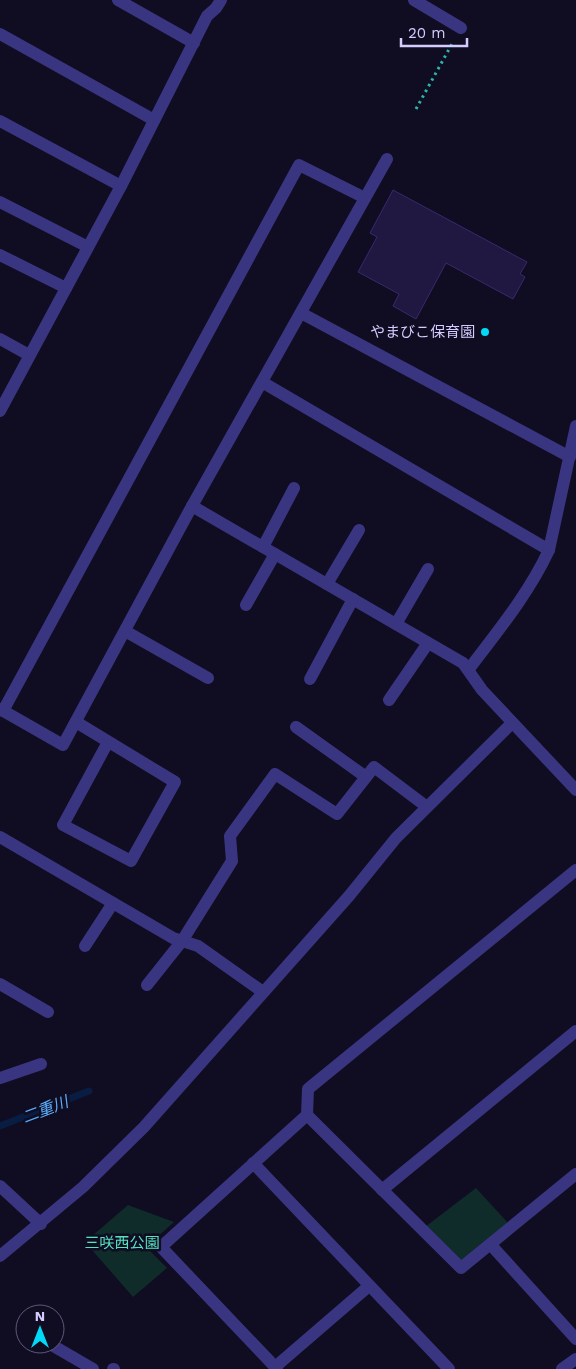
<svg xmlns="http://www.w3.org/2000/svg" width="576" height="1369" font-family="'Work Sans','Noto Sans JP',sans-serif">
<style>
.green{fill:#0f2b2a}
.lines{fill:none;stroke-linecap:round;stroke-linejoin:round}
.stream{stroke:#091d42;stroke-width:7}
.building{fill:#211842;stroke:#38296f}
.path{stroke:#2ab5af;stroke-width:3;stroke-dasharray:2.5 4;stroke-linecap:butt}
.minor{stroke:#3a3581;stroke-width:12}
.poi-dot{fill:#00daf7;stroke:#100c21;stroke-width:2}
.labels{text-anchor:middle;stroke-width:5;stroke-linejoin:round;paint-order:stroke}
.poi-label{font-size:15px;fill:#d2ccff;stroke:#100c21;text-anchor:end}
.park-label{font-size:15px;fill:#54e2c1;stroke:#100c21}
.water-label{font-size:16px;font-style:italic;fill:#5ab0ff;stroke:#100c21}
</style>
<rect width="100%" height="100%" fill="#100c21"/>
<g class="green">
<polygon points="476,1188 509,1224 461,1265 425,1227"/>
<polygon points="128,1205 174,1222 146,1247 167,1268 133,1297 85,1242"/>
</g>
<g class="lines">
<polyline class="stream" points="0,1126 89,1091"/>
</g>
<polygon class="building" points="393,190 527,262 520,274 525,277 513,299 446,263 416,319 393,306 399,294 358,272 377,237 370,233"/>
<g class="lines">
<polyline class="path" points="416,109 453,42"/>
<g class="minor">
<polyline points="118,0 194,43"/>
<polyline points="414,0 461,28"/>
<polyline points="0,34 154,120"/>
<polyline points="0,121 121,186"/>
<polyline points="0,202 88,247"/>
<polyline points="0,255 66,288"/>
<polyline points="301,313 570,457"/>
<polyline points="0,339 29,355"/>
<polyline points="262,382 549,550"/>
<polyline points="0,411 121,186 207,16 216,8 221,0"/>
<polyline points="192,506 463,663 482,690 576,790"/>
<polyline points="263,547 294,488"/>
<polyline points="327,584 359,530"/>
<polyline points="246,605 275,554"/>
<polyline points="396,624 428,569"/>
<polyline points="125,631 208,678"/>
<path d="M 469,669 C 498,631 529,593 549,550 L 576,426"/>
<polyline points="310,679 353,599"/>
<polyline points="389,700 428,643"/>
<polyline points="0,709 63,745 192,506 387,159"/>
<polyline points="3,711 299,165 365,198"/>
<polyline points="76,722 175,782 131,861 63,825 108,742"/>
<polyline points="296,727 366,777"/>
<polyline points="0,837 173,938 198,946 263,992"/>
<polyline points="85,946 113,903"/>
<polyline points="0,984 48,1012"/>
<polyline points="147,985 182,941 232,861 230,836 275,774 337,814 374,767 427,807"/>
<polyline points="0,1078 41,1064"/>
<polyline points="307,1115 461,1268 576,1174"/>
<polyline points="253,1163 449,1369"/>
<polyline points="0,1186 41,1224"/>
<polyline points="382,1190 576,1031"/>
<polyline points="491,1245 576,1339"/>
<polyline points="0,1256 83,1187 144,1127 349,896 396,838 512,723"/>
<polyline points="50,1344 93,1369"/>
<polyline points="275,1367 369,1286"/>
<polyline points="113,1369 114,1369"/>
<polyline points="277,1369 161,1247 307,1115 308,1089 576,870"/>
<polyline points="562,1369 576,1359"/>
</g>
</g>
<circle class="poi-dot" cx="485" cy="332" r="5"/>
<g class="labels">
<g class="poi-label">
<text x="475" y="337">やまびこ保育園</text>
</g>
<g class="park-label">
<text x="122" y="1248">三咲西公園</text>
</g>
<g class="water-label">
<text transform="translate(45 1109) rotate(-21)" y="6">二重川</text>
</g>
</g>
<g transform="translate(40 1329)"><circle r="24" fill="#100c21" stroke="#5e597a"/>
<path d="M0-4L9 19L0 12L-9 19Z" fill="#00daf7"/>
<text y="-8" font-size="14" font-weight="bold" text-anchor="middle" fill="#d2ccff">N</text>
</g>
<path d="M401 38v8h66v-8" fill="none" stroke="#d2ccff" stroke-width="2.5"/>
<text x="408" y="38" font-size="15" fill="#d2ccff" stroke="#100c21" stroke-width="4" paint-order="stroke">20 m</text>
</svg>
